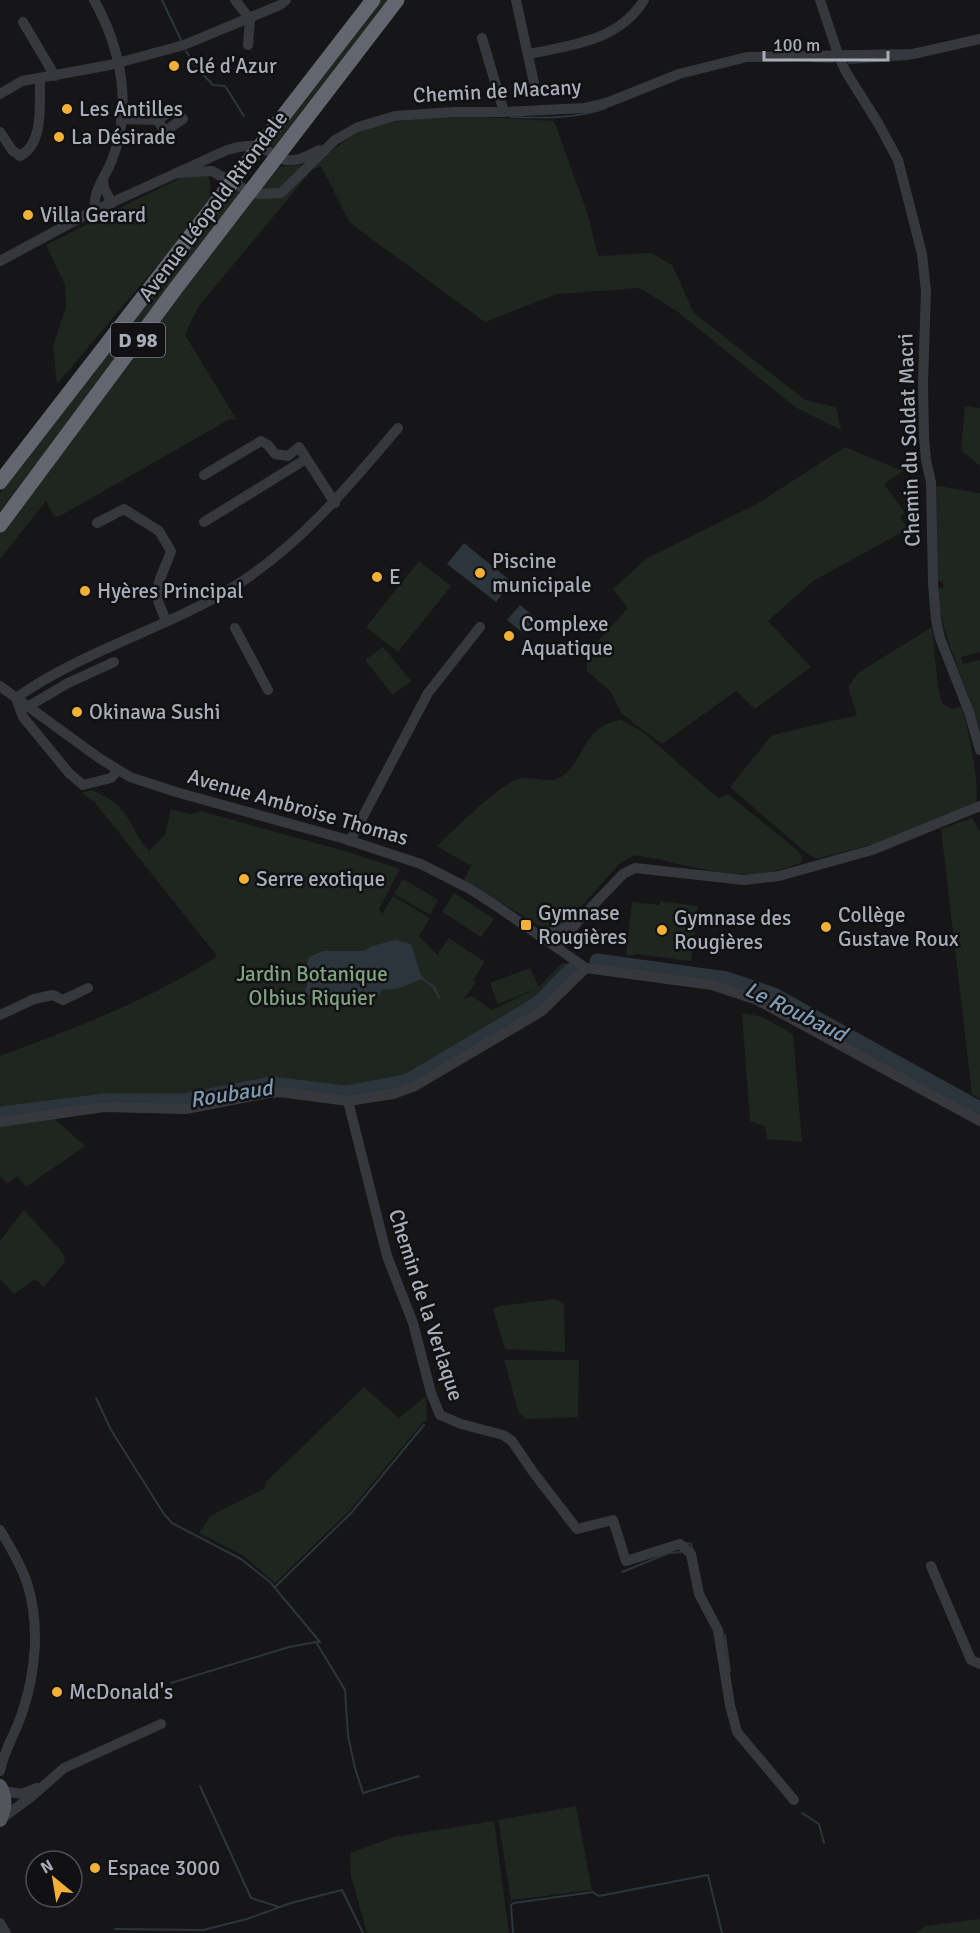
<svg xmlns="http://www.w3.org/2000/svg" width="980" height="1933" font-family="Signika,sans-serif">
<style>
.green{fill:#1e261f}
.water{fill:#2c353c}
.lines{fill:none;stroke-linecap:round;stroke-linejoin:round}
.stream{stroke:#2c353c;stroke-width:2}
.river{stroke:#2c353c;stroke-width:15}
.minor{stroke:#37383d;stroke-width:10}
.major{stroke:#53555c;stroke-width:14}
.highway{stroke:#63666e;stroke-width:15}
.poi-dot{fill:#f2b134;stroke:#111113;stroke-width:2}
.labels{text-anchor:middle;stroke-width:5;stroke-linejoin:round;paint-order:stroke}
.shield{fill:#111113;stroke:#7b7e86;stroke-width:1.5}
.shield-label{font-size:20px;font-weight:bold;fill:#a8adb8}
.poi-label{font-size:21px;fill:#a8adb8;stroke:#111113;text-anchor:start}
.street-label{font-size:21px;fill:#a8adb8;stroke:#111113}
.park-label{font-size:21px;fill:#7fa381;stroke:#111113}
.water-label{font-size:22px;font-style:italic;fill:#7f9bb3;stroke:#111113}
</style>
<rect width="100%" height="100%" fill="#161618"/>
<g class="green">
<polygon points="377,0 390,0 276,150 268,143"/>
<path d="M 463,116 L 554,121 L 587,212 L 598,256 L 651,253 L 672,265 L 694,313 L 805,400 L 836,407 L 841,430 L 795,407 L 678,312 L 640,288 L 557,294 L 485,322 L 350,223 L 321,166 L 312,170 L 198,307 L 185,335 L 237,420 L 230,419 L 58,517 L 54,516 L 46,501 L 0,559 L 0,533 L 274,167 L 300,165 L 311,168 C 327,154 342,141 361,132 C 385,119 435,118 463,116 Z"/>
<path d="M 207,173 C 212,180 209,191 213,199 L 57,384 L 53,346 L 66,308 L 65,285 L 46,245 L 184,176 Z"/>
<polygon points="233,189 242,194 0,511 0,493"/>
<polygon points="965,406 980,408 980,466 961,450"/>
<polygon points="845,447 903,471 884,484 905,513 900,517 908,529 813,581 768,621 811,667 755,709 736,691 662,744 622,714 611,692 587,671 586,654 628,608 613,589 647,558 757,504"/>
<path d="M 938,486 L 980,493 L 980,652 L 961,657 L 963,664 L 980,660 L 980,730 C 966,682 942,639 936,589 L 944,587 L 943,582 L 937,581 L 936,487 Z"/>
<polygon points="419,561 451,586 398,652 366,627"/>
<path d="M 932,627 L 938,686 L 942,703 L 951,709 L 962,707 C 968,729 980,784 976,802 L 873,844 L 816,859 L 805,852 L 730,787 L 772,735 L 857,715 L 848,687 L 858,673 Z"/>
<polygon points="383,647 411,681 393,695 365,660"/>
<path d="M 621,720 L 643,732 L 711,792 L 719,798 L 728,794 L 797,850 L 802,856 L 801,863 C 787,867 771,873 755,874 C 714,876 675,861 634,855 L 618,865 L 570,920 C 559,926 550,928 538,925 L 464,880 L 471,866 L 437,846 C 454,830 498,785 518,779 C 531,775 546,784 559,778 C 584,766 580,726 621,720 Z"/>
<path d="M 92,790 C 100,794 110,798 116,804 C 131,816 135,837 149,851 L 165,835 L 171,809 L 191,814 L 200,811 L 345,851 L 400,869 L 379,909 L 382,914 L 393,896 L 430,918 L 419,936 L 437,955 L 449,938 L 485,962 L 473,980 L 476,982 L 464,999 L 472,996 L 492,1010 L 538,988 L 498,1004 L 490,983 L 530,968 L 539,987 L 563,962 L 569,966 L 530,1002 L 405,1076 L 347,1088 L 329,1087 L 277,1080 L 258,1080 L 183,1096 L 103,1094 L 0,1109 L 0,1056 C 73,1029 153,999 217,956 L 93,800 L 92,801 L 82,793 Z"/>
<polygon points="972,818 980,832 980,1099 972,1094 941,829"/>
<polygon points="403,879 438,900 430,915 394,894"/>
<polygon points="454,893 494,919 481,937 442,912"/>
<polygon points="660,901 698,906 691,961 635,954 634,956 626,955 632,902 660,905"/>
<polygon points="742,1013 762,1017 793,1034 802,1142 767,1139 765,1126 750,1121"/>
<polygon points="53,1118 85,1146 26,1187 17,1176 7,1184 0,1176 0,1127"/>
<polygon points="24,1210 60,1250 65,1258 64,1263 44,1287 35,1279 14,1294 0,1279 0,1241"/>
<polygon points="555,1299 564,1304 565,1352 505,1349 493,1309 499,1306"/>
<polygon points="504,1360 579,1360 578,1417 526,1419 519,1413"/>
<polygon points="364,1387 399,1418 426,1396 427,1421 423,1422 351,1509 275,1583 244,1556 199,1533 210,1516 264,1489 266,1482"/>
<polygon points="576,1806 592,1890 511,1900 498,1820"/>
<polygon points="494,1821 509,1933 367,1933 351,1876 350,1853 394,1837"/>
<polygon points="980,1919 980,1933 916,1933 925,1926"/>
</g>
<g class="water">
<polygon points="464,543 512,582 496,602 447,564"/>
<polygon points="520,605 536,618 523,633 507,620"/>
<path d="M 395,940 L 411,944 C 416,956 417,968 423,979 C 406,984 402,991 382,989 L 379,996 L 373,999 L 363,995 L 334,1009 L 326,1004 L 311,998 L 305,991 L 308,981 L 307,971 L 303,969 L 303,966 L 306,966 L 309,957 L 323,951 L 364,951 L 372,946 Z"/>
</g>
<g class="lines">
<g class="stream">
<polyline points="162,0 181,40"/>
<polyline points="186,51 196,67 213,85 225,86 244,116"/>
<polyline points="811,61 833,62"/>
<polyline points="849,63 909,59"/>
<path d="M 511,117 C 542,118 577,119 606,108"/>
<polyline points="296,967 303,968"/>
<polyline points="423,979 434,987 439,998"/>
<polyline points="96,1398 111,1430 164,1514 172,1523 241,1559 270,1582 320,1642 316,1642 345,1690 348,1736 355,1768 363,1793 419,1776"/>
<polyline points="686,1543 691,1544 693,1551"/>
<polyline points="622,1572 669,1553 681,1552"/>
<polyline points="275,1587 352,1512 424,1425"/>
<polyline points="725,1635 730,1671"/>
<polyline points="171,1683 289,1647 316,1642"/>
<polyline points="200,1786 251,1898 279,1907"/>
<polyline points="802,1813 819,1824 824,1843"/>
<polyline points="115,1929 203,1930 247,1919 291,1903 342,1890 363,1933"/>
<polyline points="513,1933 511,1905 514,1903 593,1892 599,1896 708,1875 722,1933"/>
</g>
<g class="river">
<polyline points="597,961 727,979 774,995 980,1109"/>
<polyline points="0,1114 105,1101 183,1101 271,1084 346,1093 400,1083 412,1079 529,1009 540,1002 571,970"/>
</g>
<g class="minor">
<path d="M 94,0 C 121,48 133,107 112,160 C 105,178 92,191 95,211"/>
<polyline points="235,0 250,19 248,45"/>
<polyline points="516,0 534,83"/>
<polyline points="820,0 839,57 846,72 878,123 898,160 922,254 926,291 923,382 924,438 926,460 931,482 933,583 936,620 940,638 969,712 980,750"/>
<polyline points="23,22 55,76"/>
<polyline points="482,38 504,112"/>
<path d="M 529,54 C 572,45 619,41 644,0"/>
<polyline points="0,94 22,81 110,65 184,45 280,5 286,0"/>
<polyline points="121,119 157,120 165,131 183,119 174,109 157,120"/>
<path d="M 0,132 L 12,150 L 20,156 C 45,143 39,102 40,79"/>
<polyline points="176,173 212,171 250,192 259,194 281,193 335,140 358,127 395,116 453,112 504,112 585,108 609,102 679,74 747,57 913,54 980,39"/>
<polyline points="103,179 104,188 112,203"/>
<path d="M 0,261 L 91,212 L 227,150 C 238,147 249,144 261,147 C 267,150 272,154 278,157 C 293,165 305,157 319,150"/>
<polyline points="204,475 261,441 268,445 275,454 288,456 299,447 335,503"/>
<polyline points="204,522 306,459"/>
<path d="M 97,523 L 124,509 L 159,531 L 171,551 C 167,564 155,585 157,597 C 159,605 163,613 166,621"/>
<polyline points="235,628 268,690"/>
<polyline points="0,686 99,758 130,777 176,792 345,839 421,864 470,889 495,905 586,968 712,985 757,1000 980,1121"/>
<polyline points="29,706 68,683 114,662"/>
<path d="M 118,770 L 111,778 L 83,785 L 69,773 L 23,717 L 16,698 C 84,650 166,629 235,586 C 300,545 349,486 398,428"/>
<polyline points="350,841 428,693 480,627"/>
<polyline points="538,934 558,931 576,922"/>
<polyline points="558,948 579,920 623,874 635,868 744,880 779,876 872,850 980,806"/>
<polyline points="0,1015 34,999 53,995 63,1000 88,988"/>
<polyline points="348,1101 387,1256 413,1323 431,1393 440,1415 461,1424 503,1435 512,1441 533,1472 577,1529 613,1520 626,1561 680,1544 691,1554 699,1594 718,1630 730,1705 737,1732 794,1800"/>
<polyline points="0,1122 104,1107 186,1109 269,1093 280,1092 348,1101 393,1094 415,1086 542,1011 586,968"/>
<path d="M 0,1530 C 10,1547 21,1564 27,1583 C 40,1623 36,1671 23,1710 C 17,1731 4,1749 0,1771"/>
<polyline points="931,1566 971,1660 980,1664"/>
<polyline points="3,1791 22,1794 37,1788"/>
<polyline points="1,1819 31,1797 64,1768 161,1724"/>
<polyline points="0,1923 6,1933"/>
</g>
<path class="major" d="M 0,1786 C 7,1798 5,1809 0,1820"/>
<g class="highway">
<polyline points="0,482 373,0"/>
<polyline points="0,525 176,288 397,0"/>
</g>
</g>
<g class="poi-dot">
<circle cx="174" cy="66" r="6"/>
<circle cx="67" cy="109" r="6"/>
<circle cx="59" cy="137" r="6"/>
<circle cx="28" cy="215" r="6"/>
<circle cx="480" cy="573" r="6"/>
<circle cx="377" cy="577" r="6"/>
<circle cx="85" cy="591" r="6"/>
<circle cx="509" cy="636" r="6"/>
<circle cx="77" cy="712" r="6"/>
<circle cx="244" cy="879" r="6"/>
<rect x="520" y="919" width="12" height="12" rx="3"/>
<circle cx="826" cy="927" r="6"/>
<circle cx="662" cy="930" r="6"/>
<circle cx="57" cy="1692" r="6"/>
<circle cx="95" cy="1868" r="6"/>
</g>
<g class="labels">
<rect class="shield" x="111" y="323" width="54" height="34" rx="4.5"/>
<g class="shield-label">
<text x="138" y="347">D 98</text>
</g>
<g class="poi-label">
<text x="186" y="73">Clé d'Azur</text>
<text x="79" y="116">Les Antilles</text>
<text x="71" y="144">La Désirade</text>
<text x="40" y="222">Villa Gerard</text>
<text x="492" y="568">Piscine<tspan x="492" dy="24">municipale</tspan></text>
<text x="389" y="584">E</text>
<text x="97" y="598">Hyères Principal</text>
<text x="521" y="631">Complexe<tspan x="521" dy="24">Aquatique</tspan></text>
<text x="89" y="719">Okinawa Sushi</text>
<text x="256" y="886">Serre exotique</text>
<text x="538" y="920">Gymnase<tspan x="538" dy="24">Rougières</tspan></text>
<text x="838" y="922">Collège<tspan x="838" dy="24">Gustave Roux</tspan></text>
<text x="674" y="925">Gymnase des<tspan x="674" dy="24">Rougières</tspan></text>
<text x="69" y="1699">McDonald's</text>
<text x="107" y="1875">Espace 3000</text>
</g>
<g class="street-label">
<text transform="translate(497 91) rotate(-3)" y="7">Chemin de Macany</text>
<text transform="translate(213 206) rotate(-53)" y="7">Avenue Léopold Ritondale</text>
<text transform="translate(909 440) rotate(-92)" y="7">Chemin du Soldat Macri</text>
<text transform="translate(298 807) rotate(16)" y="7">Avenue Ambroise Thomas</text>
<text transform="translate(426 1305) rotate(72)" y="7">Chemin de la Verlaque</text>
</g>
<g class="park-label">
<text x="312" y="981">Jardin Botanique<tspan x="312" dy="24">Olbius Riquier</tspan></text>
</g>
<g class="water-label">
<text transform="translate(796 1011) rotate(26)" y="8">Le Roubaud</text>
<text transform="translate(231 1093) rotate(-9)" y="8">Roubaud</text>
</g>
</g>
<g transform="translate(54 1879) rotate(330)"><circle r="28" fill="#111113" stroke="#4d4f55" stroke-width="1.5"/>
<path d="M0-4.5L10 22L0 15L-10 22Z" fill="#f2b134"/>
<text y="-9" font-size="16" font-weight="bold" text-anchor="middle" fill="#a8adb8">N</text>
</g>
<path d="M764 51v9h124v-9" fill="none" stroke="#a8adb8" stroke-width="3"/>
<text x="773" y="51" font-size="18" fill="#a8adb8" stroke="#111113" stroke-width="4.5" paint-order="stroke">100 m</text>
</svg>
